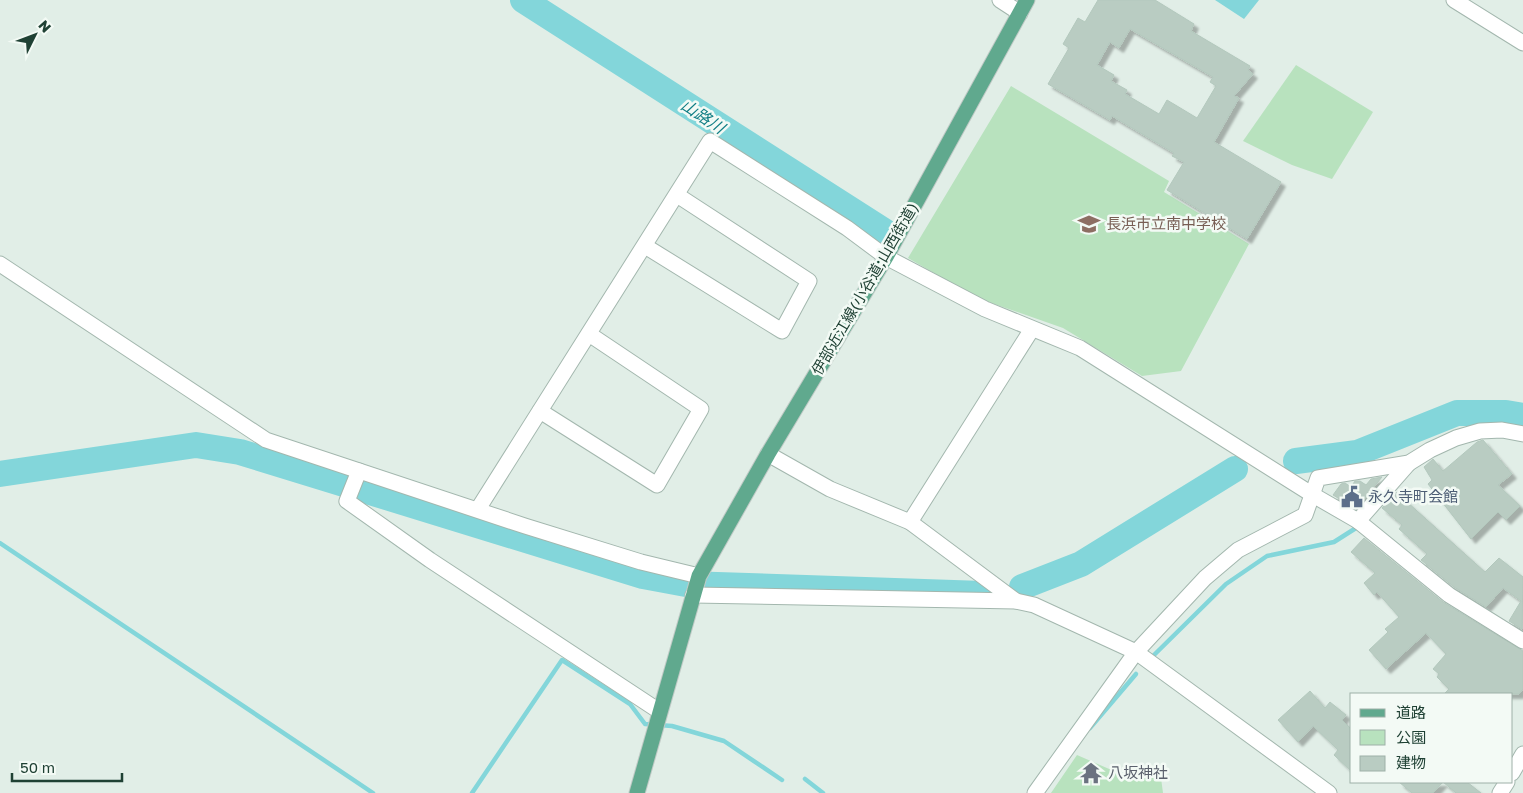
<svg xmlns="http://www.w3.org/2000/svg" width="1523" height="793" font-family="'Golos Text','Noto Sans JP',sans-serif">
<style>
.green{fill:#b8e2be}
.water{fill:#83d6da}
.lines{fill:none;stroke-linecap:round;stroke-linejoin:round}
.stream{stroke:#83d6da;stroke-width:4.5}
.river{stroke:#83d6da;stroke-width:26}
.building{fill:#b9ccc2;stroke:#b3c8bd;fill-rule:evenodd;filter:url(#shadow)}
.minor-casing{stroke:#a3b7ae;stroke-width:17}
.major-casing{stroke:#c0cac6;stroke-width:17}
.minor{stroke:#fff;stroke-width:15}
.major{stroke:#60a98e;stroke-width:15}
.labels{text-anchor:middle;stroke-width:5;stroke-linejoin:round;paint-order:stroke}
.education-label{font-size:15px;fill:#785e54;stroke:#f3faf5;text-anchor:start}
.street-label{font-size:15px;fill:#1f4134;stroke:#f3faf5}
.service-label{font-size:15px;fill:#4e5e75;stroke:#f3faf5;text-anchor:start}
.worship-label{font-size:15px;fill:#5b616d;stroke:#f3faf5;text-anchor:start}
.water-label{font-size:16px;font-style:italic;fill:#117e85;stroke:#f3faf5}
</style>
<defs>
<filter id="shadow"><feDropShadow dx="4.5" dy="4.5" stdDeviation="1" flood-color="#0004"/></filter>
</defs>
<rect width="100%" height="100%" fill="#e1eee7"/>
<g class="green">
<polygon points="1296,65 1373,112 1332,179 1292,165 1243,141"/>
<polygon points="1011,86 1169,181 1164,192 1249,244 1181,371 1142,376 1063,328 977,298 908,258"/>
<polygon points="1077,755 1123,775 1145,771 1161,778 1163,793 1051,793"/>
</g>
<polygon class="water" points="1215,0 1259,0 1244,19"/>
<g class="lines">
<g class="stream">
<polyline points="0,543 373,793"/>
<polyline points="1154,655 1226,584 1267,556 1334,542 1356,528"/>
<polyline points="1090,728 1136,674"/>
<polyline points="805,779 823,793"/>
<polyline points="472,793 562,660 630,704 645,724 672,726 724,741 782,780"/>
</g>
<g class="river">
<polyline points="523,0 884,231"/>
<polyline points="1296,461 1357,453 1457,413 1506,413 1523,416"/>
<polyline points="0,474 196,445 240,452 643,576 686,584 983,594"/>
<polyline points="1022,587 1081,564 1235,469"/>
</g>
</g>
<g class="building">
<path d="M 1098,0 L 1155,0 L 1194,24 L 1191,31 L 1250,66 L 1248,70 L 1253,74 L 1234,96 L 1239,98 L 1214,142 L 1281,182 L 1247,239 L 1167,190 L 1184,162 L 1172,156 L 1174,153 L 1112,116 L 1110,120 L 1048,84 L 1069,48 L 1063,44 L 1078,18 L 1085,22 ZM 1130,29 L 1213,77 L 1210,82 L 1216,86 L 1197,118 L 1167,100 L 1159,114 L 1125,94 L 1127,90 L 1111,81 L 1114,75 L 1097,65 L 1110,42 L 1119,48 Z"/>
<polygon points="1483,440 1512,474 1498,485 1520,506 1506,520 1498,512 1471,539 1428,484 1432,480 1424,467 1433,459 1443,471 1477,442"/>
<polygon points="1382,477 1356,509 1333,495 1341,484 1345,483 1351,487 1355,481 1360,481 1366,485 1371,479"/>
<polygon points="1396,492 1485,572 1499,558 1523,577 1522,629 1509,621 1521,601 1503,588 1486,607 1454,587 1421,560 1427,554 1399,529 1402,525 1382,508"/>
<polygon points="1364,538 1443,602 1523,651 1523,689 1519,694 1444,694 1449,689 1437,677 1439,674 1433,669 1446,654 1426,633 1386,669 1369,650 1388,632 1385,629 1399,617 1377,592 1374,595 1364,583 1375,573 1351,552"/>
<polygon points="1310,691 1325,708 1330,702 1346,715 1342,720 1352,730 1352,772 1334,755 1338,750 1313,726 1298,742 1278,720"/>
<polygon points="1399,782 1467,782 1481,793 1456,793 1443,782 1433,793 1412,793"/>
</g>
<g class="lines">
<g class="minor-casing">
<g id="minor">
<polyline points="1000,0 1020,13"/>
<polyline points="1454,0 1523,43"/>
<polyline points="645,246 782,331 809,281 677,195"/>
<polyline points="0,264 266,440 525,526 641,562 699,576"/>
<polyline points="540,411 657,485 701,409 589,334"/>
<polyline points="768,454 830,489 910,522 1016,601 1034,605 1136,652 1329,793"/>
<polyline points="359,471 347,501 430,560 659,711"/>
<polyline points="478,509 710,141 847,228 886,257 985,309 1080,348 1313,495 1358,521 1449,595 1523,641"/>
<polyline points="1358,521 1409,463"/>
<polyline points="910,522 1032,329"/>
<polyline points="693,595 1016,601"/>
<polyline points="1512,773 1523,754"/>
<polyline points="1035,793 1136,652 1205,578 1238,550 1305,515 1318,478 1409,463 1430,450 1456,438 1480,431 1502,430 1523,434"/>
<polyline points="1500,793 1507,782"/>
</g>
</g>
<g class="major-casing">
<polyline id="major" points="637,793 699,576 768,454 886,257 1027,0"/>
</g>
<use href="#minor" class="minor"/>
<use href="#major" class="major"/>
</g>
<defs>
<g id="school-bare" transform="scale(1.725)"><path d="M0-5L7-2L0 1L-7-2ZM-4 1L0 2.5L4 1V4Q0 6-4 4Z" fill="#8d6e63" stroke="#f3faf5" stroke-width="2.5" paint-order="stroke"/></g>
<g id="civic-bare" transform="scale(1.725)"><path d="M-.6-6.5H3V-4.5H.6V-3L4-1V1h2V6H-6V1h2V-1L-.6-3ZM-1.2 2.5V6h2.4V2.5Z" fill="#5c6f8a" stroke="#f3faf5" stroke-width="2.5" paint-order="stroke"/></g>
<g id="temple-bare" transform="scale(1.725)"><path d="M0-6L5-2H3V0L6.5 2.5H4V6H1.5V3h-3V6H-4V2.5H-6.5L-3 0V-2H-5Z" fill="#6b7280" stroke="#f3faf5" stroke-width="2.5" paint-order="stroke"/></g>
</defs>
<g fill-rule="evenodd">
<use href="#school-bare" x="1089" y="224"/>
<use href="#civic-bare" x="1352" y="497"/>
<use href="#temple-bare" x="1091" y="773"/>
</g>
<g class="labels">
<g class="education-label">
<text x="1106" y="229">長浜市立南中学校</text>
</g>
<g class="street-label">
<text transform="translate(865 289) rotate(-60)" y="5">伊部近江線(小谷道;山西街道)</text>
</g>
<g class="service-label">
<text x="1368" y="502">永久寺町会館</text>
</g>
<g class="worship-label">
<text x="1108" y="778">八坂神社</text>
</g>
<g class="water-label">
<text transform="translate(703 116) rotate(33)" y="6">山路川</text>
</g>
</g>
<rect x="1350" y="693" width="162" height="90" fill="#f3faf5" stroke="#9eb0a8"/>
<rect x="1360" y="709" width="25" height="8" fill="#60a98e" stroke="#9eb0a8"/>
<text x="1396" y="718" font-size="15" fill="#1f4134">道路</text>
<rect x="1360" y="730" width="25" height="15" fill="#b8e2be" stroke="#9eb0a8"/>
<text x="1396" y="743" font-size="15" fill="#1f4134">公園</text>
<rect x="1360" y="756" width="25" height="15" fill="#b9ccc2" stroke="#9eb0a8"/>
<text x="1396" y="768" font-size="15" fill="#1f4134">建物</text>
<g transform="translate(35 35) rotate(48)" stroke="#f3faf5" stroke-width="4" paint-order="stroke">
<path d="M0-4L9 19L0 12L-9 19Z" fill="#1f4134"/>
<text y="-8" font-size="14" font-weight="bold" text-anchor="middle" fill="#1f4134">N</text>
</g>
<path d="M12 773v8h110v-8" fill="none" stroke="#1f4134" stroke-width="2.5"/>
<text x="20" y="773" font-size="15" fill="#1f4134" stroke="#f3faf5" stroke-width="4" paint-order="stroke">50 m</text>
</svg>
